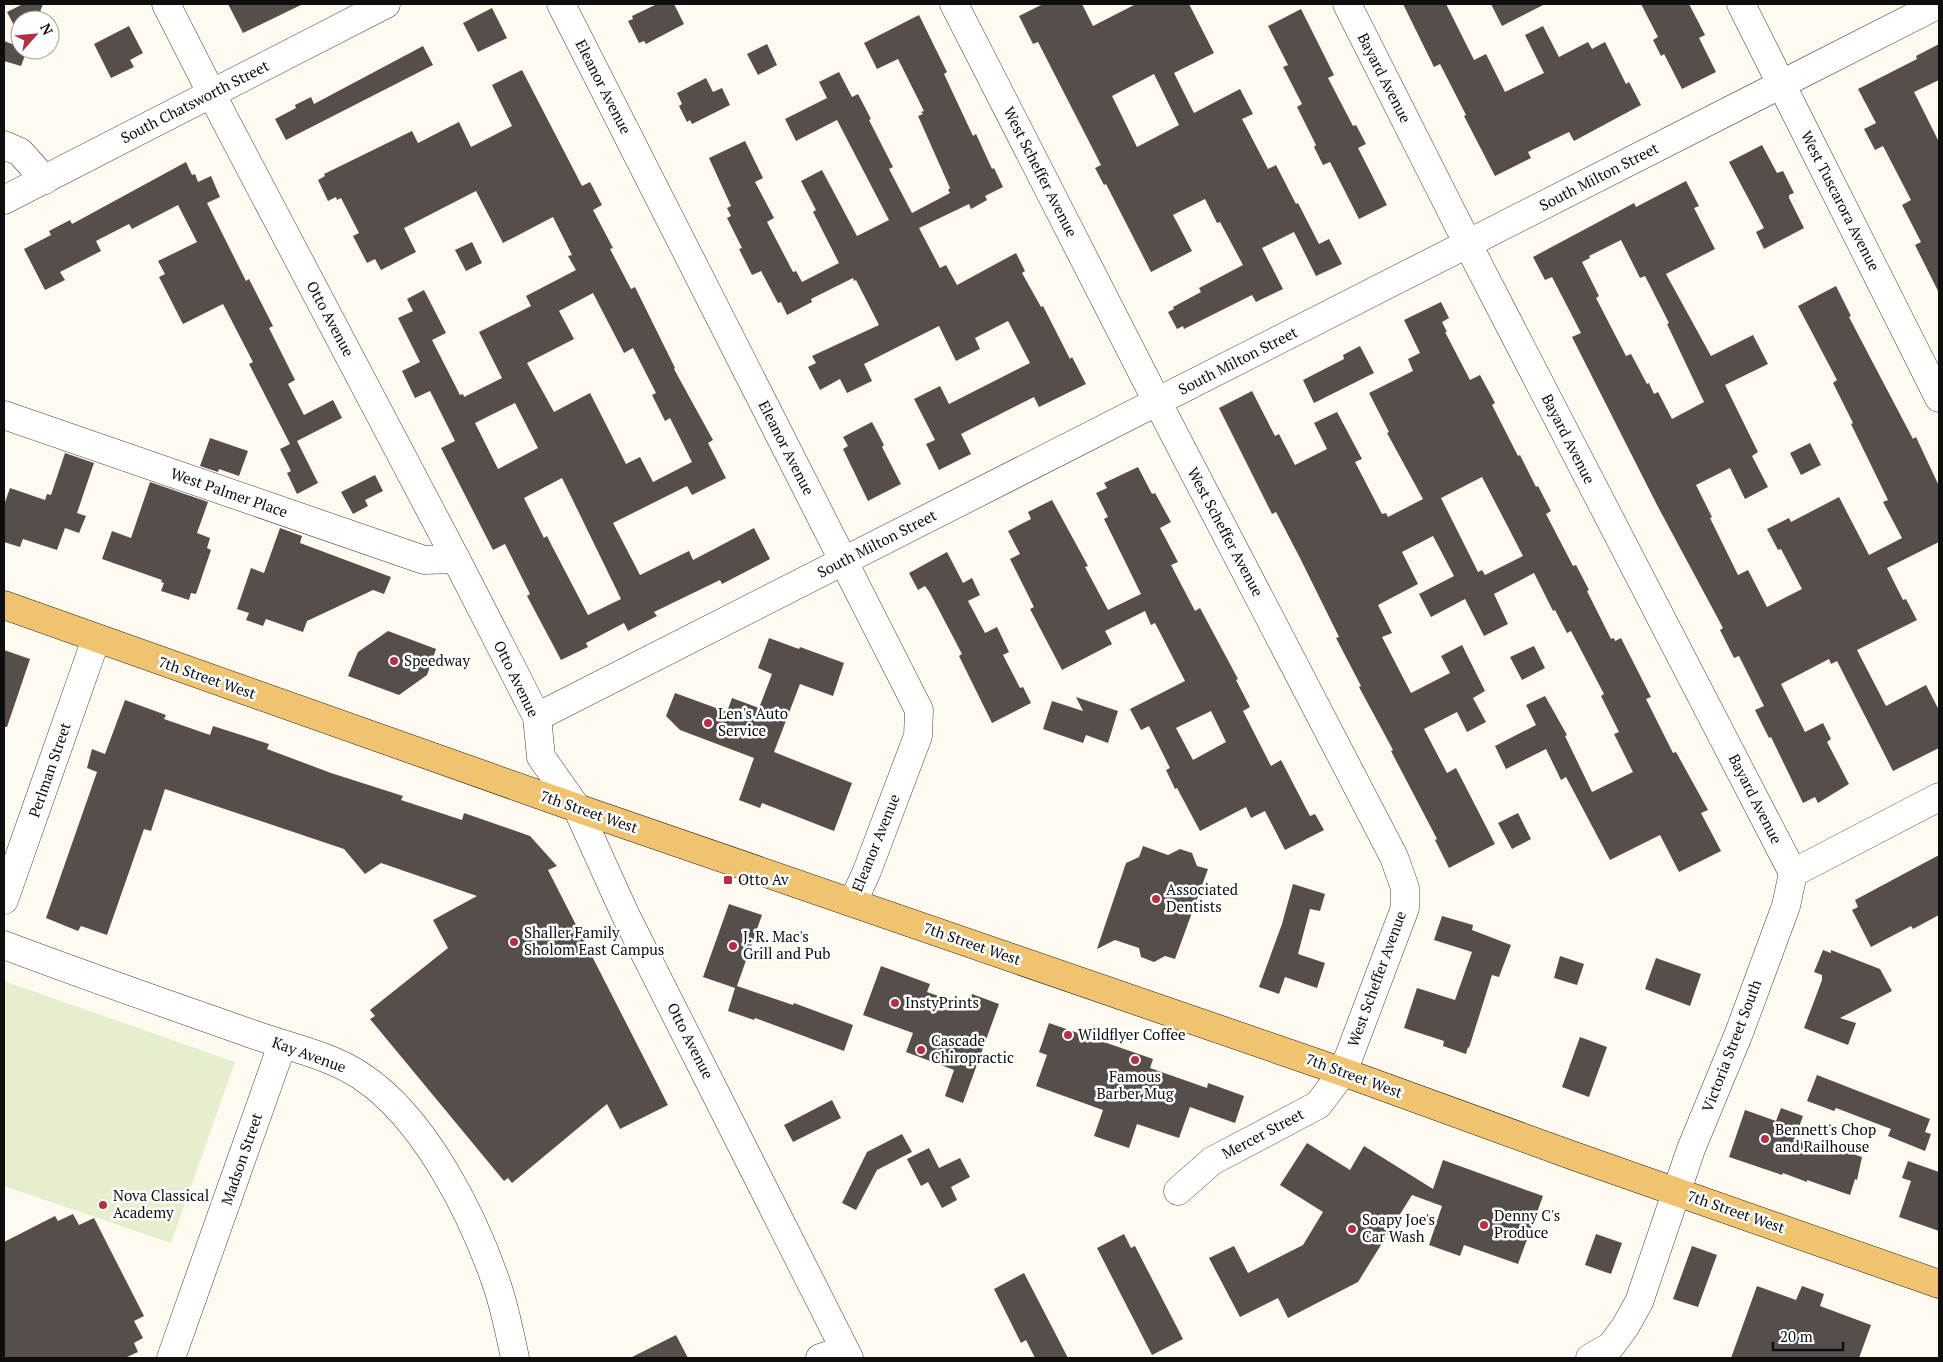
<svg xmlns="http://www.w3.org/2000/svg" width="1943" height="1362" font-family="'PT Serif',serif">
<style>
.pitch{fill:#e6efcd}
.building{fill:#564e4b;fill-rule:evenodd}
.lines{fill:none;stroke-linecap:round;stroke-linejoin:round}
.minor-casing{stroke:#414141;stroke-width:29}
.major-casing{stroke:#1f1f1f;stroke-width:29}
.minor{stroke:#fff;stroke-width:28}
.major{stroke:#f0c36e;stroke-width:28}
.poi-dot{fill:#b62e42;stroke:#fff;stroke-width:2}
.labels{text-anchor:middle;stroke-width:5;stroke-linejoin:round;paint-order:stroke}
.street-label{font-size:15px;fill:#0e0e0e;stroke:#fff}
.poi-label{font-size:15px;fill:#0e0e0e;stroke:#fff;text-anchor:start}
</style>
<rect width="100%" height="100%" fill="#fefaf0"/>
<polygon class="pitch" points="4,981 235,1062 171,1243 4,1186"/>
<g class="building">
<polygon points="23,4 43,4 37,20 20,20 20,37 7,12"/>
<polygon points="228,4 303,4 243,33"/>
<polygon points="657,4 674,4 684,24 646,44 644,41 639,43 628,21 633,19 632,16"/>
<path d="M 1043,4 L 1082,4 L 1093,26 L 1136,4 L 1189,4 L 1214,53 L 1174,73 L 1194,113 L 1240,89 L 1253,114 L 1242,119 L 1268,169 L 1276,165 L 1296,204 L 1298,203 L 1319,244 L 1329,239 L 1342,264 L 1316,276 L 1294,232 L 1262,248 L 1283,289 L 1256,302 L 1252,295 L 1184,329 L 1183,326 L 1177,329 L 1168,312 L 1174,309 L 1173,307 L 1201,292 L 1199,288 L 1243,265 L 1220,222 L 1217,223 L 1205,199 L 1173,215 L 1192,251 L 1151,272 L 1106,184 L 1104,185 L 1095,168 L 1101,165 L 1038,42 L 1033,44 L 1019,16 ZM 1154,74 L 1179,125 L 1137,147 L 1112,96 Z"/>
<polygon points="1403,4 1446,4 1474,60 1486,54 1505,92 1544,73 1525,35 1543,26 1559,57 1588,42 1592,49 1605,42 1626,84 1629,82 1641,105 1574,141 1569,132 1528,152 1531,158 1495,176 1464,116 1466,115 1440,64 1434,67"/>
<polygon points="1491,4 1545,4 1502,26"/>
<polygon points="1641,4 1689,4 1705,35 1699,38 1716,72 1682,89 1664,54 1661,56 1653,40 1658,37"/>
<polygon points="492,8 507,38 478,52 463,23"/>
<polygon points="1301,9 1334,75 1328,78 1353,126 1356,125 1366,144 1358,148 1387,205 1359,219 1330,162 1323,165 1314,147 1316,145 1297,107 1302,104 1283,67 1288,65 1268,26"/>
<polygon points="919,15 947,72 944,74 973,136 976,134 992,169 994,168 1003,187 985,196 987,200 971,209 969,204 919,228 940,268 946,265 957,285 1016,253 1025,271 1022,273 1041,307 1043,306 1070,359 1072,357 1086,384 1039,407 1034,397 961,434 971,454 939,470 926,444 935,440 914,399 940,386 949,404 1030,363 1008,321 975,338 980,349 956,361 939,326 864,364 872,381 847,393 840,379 820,390 808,367 816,363 812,356 879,325 856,280 854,281 853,278 811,299 812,302 787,315 781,302 778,303 761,271 752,275 739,249 742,248 727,218 731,216 727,208 731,206 709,158 745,141 763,178 755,182 774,218 767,222 793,272 796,271 802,282 839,263 813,212 816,210 801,181 822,170 857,236 889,220 837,120 796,141 785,119 827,98 819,82 839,72 852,97 858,94 871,119 869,120 893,167 889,169 912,213 950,193 948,190 950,188 918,116 923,114 921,112 924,111 898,59 877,69 864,43"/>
<polygon points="129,26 143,53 130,60 134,67 111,78 94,44"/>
<polygon points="4,41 20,47 20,50 27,50 21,66 4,61"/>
<polygon points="767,44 777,65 758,75 747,54"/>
<polygon points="1939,44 1939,80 1914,92 1939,142 1939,293 1915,245 1921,242 1902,205 1911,200 1883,146 1875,150 1864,129 1876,123 1858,89 1917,59 1916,56"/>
<polygon points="423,46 433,65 286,140 275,119 296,108 295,105 311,97 314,104"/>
<path d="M 522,70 L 582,186 L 590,182 L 602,205 L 593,210 L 613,248 L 610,249 L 631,289 L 635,287 L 675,368 L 674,369 L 713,440 L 708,443 L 726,478 L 692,495 L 687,486 L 613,523 L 640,575 L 689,551 L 693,560 L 754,528 L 770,559 L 722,584 L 720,580 L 654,612 L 657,616 L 628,631 L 624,623 L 586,643 L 588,647 L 561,660 L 527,596 L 530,594 L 505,544 L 493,550 L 441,448 L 455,441 L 430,391 L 415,398 L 402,371 L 420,362 L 398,318 L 413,311 L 407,299 L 424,290 L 446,333 L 432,340 L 460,395 L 463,394 L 464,397 L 502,378 L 479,332 L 531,306 L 526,296 L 576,270 L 568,256 L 572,255 L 553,217 L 503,243 L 476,191 L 404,228 L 416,252 L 381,270 L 375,259 L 367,263 L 353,236 L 359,233 L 341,198 L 337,200 L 336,197 L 328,201 L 318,180 L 325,176 L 324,174 L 412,131 L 418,143 L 459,122 L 471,147 L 512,126 L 492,85 ZM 593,293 L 624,353 L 633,348 L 656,393 L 652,395 L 665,421 L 670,418 L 692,462 L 653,482 L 640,457 L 626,464 L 590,393 L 554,412 L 527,363 L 574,339 L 559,311 ZM 515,403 L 538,448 L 498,469 L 475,423 ZM 562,478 L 621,599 L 588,615 L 552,546 L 547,536 L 544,538 L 524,498 Z"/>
<polygon points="706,78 713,92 722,88 730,105 692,124 690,120 687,122 679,106 682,104 677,93"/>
<polygon points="1762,145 1777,173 1783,171 1794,193 1789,195 1789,198 1804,228 1764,249 1756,232 1764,228 1729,162"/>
<polygon points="186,162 192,175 195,174 198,182 211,176 220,197 207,203 246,281 249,279 273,326 269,328 295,380 288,384 304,415 333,400 342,418 297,441 318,483 297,494 287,473 291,471 280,449 290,444 249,364 253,362 223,304 183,324 159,277 165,274 158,261 197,242 178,205 132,229 129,224 96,241 101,251 60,272 65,280 45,290 24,249 51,235 49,231 70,220 72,224"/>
<path d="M 1686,181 L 1699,206 L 1694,208 L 1715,249 L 1666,274 L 1711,356 L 1753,335 L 1768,364 L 1725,385 L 1758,452 L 1752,456 L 1768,487 L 1745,499 L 1730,468 L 1696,485 L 1712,517 L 1710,518 L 1738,575 L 1748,570 L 1767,607 L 1802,589 L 1781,549 L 1778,550 L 1767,529 L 1789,518 L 1791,522 L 1839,497 L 1869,555 L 1902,538 L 1883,502 L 1888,500 L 1851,424 L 1853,423 L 1833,383 L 1837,380 L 1798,306 L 1836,286 L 1851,316 L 1849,317 L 1873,363 L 1913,439 L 1916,437 L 1939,486 L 1939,542 L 1887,568 L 1903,600 L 1906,599 L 1917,620 L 1857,650 L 1886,706 L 1926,685 L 1939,710 L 1939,748 L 1893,771 L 1837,661 L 1831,664 L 1829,659 L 1781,684 L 1805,732 L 1823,723 L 1831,739 L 1827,742 L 1849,784 L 1818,803 L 1815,797 L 1803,803 L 1771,737 L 1769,738 L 1755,710 L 1764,706 L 1739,656 L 1734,658 L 1720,630 L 1723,628 L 1657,505 L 1572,337 L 1581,333 L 1552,277 L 1545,280 L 1533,257 L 1634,203 L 1636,207 ZM 1621,240 L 1640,278 L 1645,276 L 1669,323 L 1667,324 L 1704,402 L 1672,419 L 1658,392 L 1654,394 L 1649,383 L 1647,384 L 1631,354 L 1626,356 L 1596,298 L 1599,296 L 1582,262 L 1590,258 L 1589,256 Z"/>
<polygon points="472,242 482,263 466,271 455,250"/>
<path d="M 1441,302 L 1449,318 L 1442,322 L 1447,332 L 1445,332 L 1470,380 L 1480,375 L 1495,403 L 1492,405 L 1518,456 L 1520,455 L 1536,487 L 1538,486 L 1551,511 L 1546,514 L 1573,566 L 1576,565 L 1589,590 L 1587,591 L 1611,639 L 1614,638 L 1615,641 L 1621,638 L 1651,697 L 1646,699 L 1673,753 L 1676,752 L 1708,810 L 1701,813 L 1721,851 L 1679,872 L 1660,835 L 1610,860 L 1566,777 L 1561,780 L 1546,749 L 1506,769 L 1495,746 L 1536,725 L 1526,705 L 1545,696 L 1567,735 L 1565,736 L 1592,792 L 1633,772 L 1614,734 L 1619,732 L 1601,696 L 1604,694 L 1571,631 L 1567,633 L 1555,610 L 1553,611 L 1534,573 L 1494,594 L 1508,624 L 1484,636 L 1465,599 L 1431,617 L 1419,594 L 1454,576 L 1433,536 L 1402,552 L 1418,584 L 1378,605 L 1392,633 L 1382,637 L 1411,693 L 1450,673 L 1441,656 L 1462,645 L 1485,691 L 1473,698 L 1486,722 L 1467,732 L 1457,712 L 1424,729 L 1447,773 L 1456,768 L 1495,844 L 1449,868 L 1435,840 L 1437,839 L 1391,751 L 1393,750 L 1359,687 L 1361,686 L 1336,638 L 1339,637 L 1300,558 L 1276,512 L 1272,514 L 1219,408 L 1252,391 L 1275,436 L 1279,434 L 1295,465 L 1327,449 L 1314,423 L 1337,412 L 1362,459 L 1355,462 L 1382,514 L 1386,513 L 1388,517 L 1423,499 L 1387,433 L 1389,432 L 1369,393 L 1413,371 L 1408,359 L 1420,353 L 1404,320 ZM 1482,477 L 1523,556 L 1485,575 L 1482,570 L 1478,572 L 1441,498 Z"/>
<polygon points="1360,346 1374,373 1314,403 1303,380 1344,359 1343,355"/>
<polygon points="872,422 884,445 882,447 901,484 868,501 843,449 848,446 843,437"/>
<polygon points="210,438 248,451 239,476 219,469 218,472 200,466"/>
<polygon points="1810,443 1821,465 1801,475 1790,453"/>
<polygon points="65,453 94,463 77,513 86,516 79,533 65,528 57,550 23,539 20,547 4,542 4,505 10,488 45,500 47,494 51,495"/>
<path d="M 1138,467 L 1152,494 L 1155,493 L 1171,522 L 1160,528 L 1178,562 L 1171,565 L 1195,611 L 1200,608 L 1238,679 L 1236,680 L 1250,707 L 1243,711 L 1271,766 L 1281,760 L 1310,816 L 1315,814 L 1324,830 L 1285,850 L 1265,811 L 1251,818 L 1246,807 L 1200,831 L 1177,788 L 1175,789 L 1166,770 L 1170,768 L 1149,726 L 1141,730 L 1130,709 L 1185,681 L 1155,623 L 1151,625 L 1145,611 L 1105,631 L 1112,644 L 1062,670 L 1030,609 L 1034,607 L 1010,559 L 1020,554 L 1008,531 L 1031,519 L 1028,512 L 1052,500 L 1088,566 L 1085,567 L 1108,610 L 1141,594 L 1104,519 L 1108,517 L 1096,493 L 1107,488 L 1104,483 ZM 1211,711 L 1226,742 L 1193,760 L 1176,728 Z"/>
<polygon points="375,475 383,491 365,500 368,506 353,514 341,492"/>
<polygon points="150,482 208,502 197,533 210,538 207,548 211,550 196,594 191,593 189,600 161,591 164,583 161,582 162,580 102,559 112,531 131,538"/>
<polygon points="280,528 302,536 300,543 391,577 384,594 373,590 307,621 303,632 266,619 263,626 246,620 249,613 237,609 251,568 264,573"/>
<polygon points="947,552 963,583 972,578 980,595 968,601 985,633 997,627 1009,652 1003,655 1020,688 1023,687 1031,703 992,723 959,656 962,654 930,593 925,586 918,590 909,573"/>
<polygon points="388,631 436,649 427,675 399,695 348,676 358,652"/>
<polygon points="769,638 799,649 800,647 844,663 833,696 800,684 774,752 852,783 834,831 762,803 760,808 739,800 754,758 680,730 666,716 675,693 727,712 732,698 759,708 772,674 758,668"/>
<polygon points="1534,646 1545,668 1522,680 1510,657"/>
<polygon points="4,650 30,659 7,727 4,727"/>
<polygon points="1076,697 1118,711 1108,743 1086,735 1083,743 1043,729 1052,701 1083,711"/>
<polygon points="125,700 166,715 164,719 210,735 213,726 269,744 267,749 331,773 403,796 401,800 462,820 464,813 530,836 557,866 548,870 668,1105 620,1129 607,1104 512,1183 508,1178 504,1181 370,1019 375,1016 370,1010 448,948 433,920 477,896 381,863 365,874 344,849 165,789 151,831 144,829 107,935 81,926 78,931 46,918 97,772 87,768 92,749 105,754"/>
<polygon points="1518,813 1531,839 1512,849 1498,823"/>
<polygon points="1143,846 1168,855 1180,849 1192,853 1197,866 1208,869 1175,959 1165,956 1154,962 1141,957 1139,948 1115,940 1097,949 1126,863 1139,857"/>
<polygon points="1939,855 1939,915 1913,929 1911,926 1871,947 1852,910 1858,907 1855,900"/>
<polygon points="1293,884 1325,894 1320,911 1310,909 1298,954 1325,963 1317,988 1285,977 1279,994 1259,987 1282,924"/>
<polygon points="729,904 762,915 737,986 793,1005 794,1003 853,1025 844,1051 755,1018 754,1020 728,1011 735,988 703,977"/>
<polygon points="1442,916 1473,925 1472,930 1511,945 1499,977 1492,975 1469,1048 1468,1047 1466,1054 1443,1046 1444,1041 1404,1028 1417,988 1455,1000 1472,952 1434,940"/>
<polygon points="1823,950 1831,953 1831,950 1880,969 1892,991 1840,1018 1856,1023 1848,1045 1804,1028 1822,980 1822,975 1814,972"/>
<polygon points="1560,956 1584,964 1577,985 1554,978"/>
<polygon points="1656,958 1701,974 1690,1006 1645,989"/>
<polygon points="881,966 930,984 927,992 968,1006 972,994 999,1004 963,1103 945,1096 954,1070 906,1052 913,1033 863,1015"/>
<polygon points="1049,1023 1153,1059 1150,1068 1207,1088 1208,1083 1244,1096 1235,1123 1190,1107 1179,1138 1137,1124 1129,1148 1094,1136 1103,1110 1036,1086 1047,1055 1039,1052"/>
<polygon points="1580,1037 1607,1047 1589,1097 1562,1087"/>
<polygon points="1817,1075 1930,1119 1925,1132 1931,1134 1925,1151 1888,1136 1891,1129 1836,1108 1834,1111 1807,1101"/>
<polygon points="832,1100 841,1118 793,1142 784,1125"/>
<polygon points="1781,1108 1803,1116 1795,1138 1836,1153 1838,1149 1862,1157 1857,1180 1855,1179 1850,1195 1807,1180 1807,1182 1783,1173 1782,1175 1729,1157 1745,1110 1776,1121"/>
<polygon points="902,1134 912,1152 877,1170 856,1210 842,1203 867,1152"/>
<polygon points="1307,1143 1350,1170 1364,1146 1433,1189 1443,1160 1543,1196 1518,1264 1464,1245 1460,1256 1429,1245 1442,1206 1412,1195 1358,1282 1288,1318 1278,1298 1240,1317 1209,1258 1234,1246 1248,1273 1303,1245 1323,1212 1280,1185"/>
<polygon points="929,1148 939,1168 960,1158 970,1177 951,1187 957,1200 942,1208 928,1182 921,1186 907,1159"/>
<polygon points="1908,1161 1939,1172 1939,1231 1899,1217 1911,1181 1902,1178"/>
<polygon points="73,1214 79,1225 94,1218 144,1316 134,1321 143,1338 134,1343 138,1352 125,1358 4,1358 4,1242 55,1216 58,1221"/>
<polygon points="1124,1234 1131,1248 1135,1246 1183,1339 1152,1355 1097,1248"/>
<polygon points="1596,1234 1622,1243 1611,1274 1585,1265"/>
<polygon points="1692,1246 1717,1255 1698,1307 1673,1299"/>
<polygon points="1024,1273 1068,1358 1035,1358 1026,1340 1021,1343 994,1289"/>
<polygon points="1757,1286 1796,1300 1802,1286 1824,1294 1820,1306 1871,1325 1859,1358 1731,1358"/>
<polygon points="676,1335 688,1358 630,1358"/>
</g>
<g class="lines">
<g class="minor-casing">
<g id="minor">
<polyline points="166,4 224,118 456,559 537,717 541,757 577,808 625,914 849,1358"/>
<polyline points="561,4 919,710 918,736 867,871 853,902"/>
<polyline points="954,4 1145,378 1394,857 1405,888 1405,908 1343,1072 1318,1105 1212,1161 1178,1191"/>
<polyline points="1347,4 1479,266 1793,873"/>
<polyline points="1741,4 1939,398"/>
<polyline points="4,145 20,152 45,180"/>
<polyline points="4,200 386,4"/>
<polyline points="4,415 424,560 456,559"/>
<polyline points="537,717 1939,4"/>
<polyline points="4,900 96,639"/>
<path d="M 4,945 C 86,976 170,1005 252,1034 C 288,1047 330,1055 361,1076 C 425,1118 473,1215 497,1285 C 505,1309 510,1334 515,1358"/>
<polyline points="171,1358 282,1045"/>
<polyline points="820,1358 844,1350"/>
<polyline points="1590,1358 1611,1346 1625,1327 1639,1302 1691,1149 1739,1033 1786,906 1793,873 1939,797"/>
</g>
</g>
<g class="major-casing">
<polyline id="major" points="4,605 577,808 1343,1072 1574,1156 1939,1284"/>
</g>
<use href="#minor" class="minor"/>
<use href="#major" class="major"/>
</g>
<g class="poi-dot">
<circle cx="394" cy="661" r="5"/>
<circle cx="708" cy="723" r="5"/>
<rect x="723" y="875" width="10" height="10" rx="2.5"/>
<circle cx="1156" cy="899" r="5"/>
<circle cx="514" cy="942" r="5"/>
<circle cx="733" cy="946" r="5"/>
<circle cx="895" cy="1003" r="5"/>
<circle cx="1068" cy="1035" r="5"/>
<circle cx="921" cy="1050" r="5"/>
<circle cx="1135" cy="1060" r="5"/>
<circle cx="1765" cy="1139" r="5"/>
<circle cx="103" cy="1205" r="5"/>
<circle cx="1484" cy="1225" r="5"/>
<circle cx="1352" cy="1229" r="5"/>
</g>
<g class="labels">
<g class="street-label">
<text transform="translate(1384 78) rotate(63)" y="5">Bayard Avenue</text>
<text transform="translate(603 87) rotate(63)" y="5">Eleanor Avenue</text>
<text transform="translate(195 102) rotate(-27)" y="5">South Chatsworth Street</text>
<text transform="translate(1040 172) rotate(63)" y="5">West Scheffer Avenue</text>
<text transform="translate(1599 177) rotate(-27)" y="5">South Milton Street</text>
<text transform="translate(1840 201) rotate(63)" y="5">West Tuscarora Avenue</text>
<text transform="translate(330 319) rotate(62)" y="5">Otto Avenue</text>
<text transform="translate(1238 361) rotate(-27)" y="5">South Milton Street</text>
<text transform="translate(1568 439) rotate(63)" y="5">Bayard Avenue</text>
<text transform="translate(786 448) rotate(63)" y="5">Eleanor Avenue</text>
<text transform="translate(229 493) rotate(19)" y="5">West Palmer Place</text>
<text transform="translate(1225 532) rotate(62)" y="5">West Scheffer Avenue</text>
<text transform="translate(877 544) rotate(-27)" y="5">South Milton Street</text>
<text transform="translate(207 678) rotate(19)" y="5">7th Street West</text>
<text transform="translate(516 679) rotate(64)" y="5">Otto Avenue</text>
<text transform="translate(50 770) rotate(-71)" y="5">Perlman Street</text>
<text transform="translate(1755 799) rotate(63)" y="5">Bayard Avenue</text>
<text transform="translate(589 812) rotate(19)" y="5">7th Street West</text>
<text transform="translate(876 843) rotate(-68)" y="5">Eleanor Avenue</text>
<text transform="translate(972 944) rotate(19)" y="5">7th Street West</text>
<text transform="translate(1377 979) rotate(-70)" y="5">West Scheffer Avenue</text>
<text transform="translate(690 1041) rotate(63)" y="5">Otto Avenue</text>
<text transform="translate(1732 1046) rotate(-69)" y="5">Victoria Street South</text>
<text transform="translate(309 1055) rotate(20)" y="5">Kay Avenue</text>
<text transform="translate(1354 1076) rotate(20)" y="5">7th Street West</text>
<text transform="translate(1263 1134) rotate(-28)" y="5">Mercer Street</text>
<text transform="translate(242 1159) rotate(-71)" y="5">Madson Street</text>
<text transform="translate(1736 1212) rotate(19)" y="5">7th Street West</text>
</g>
<g class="poi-label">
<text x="404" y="666">Speedway</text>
<text x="718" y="719">Len's Auto<tspan x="718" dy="17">Service</tspan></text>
<text x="738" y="885">Otto Av</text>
<text x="1166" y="895">Associated<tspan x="1166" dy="17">Dentists</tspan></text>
<text x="524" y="938">Shaller Family<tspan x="524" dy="17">Sholom East Campus</tspan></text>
<text x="743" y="942">J. R. Mac's<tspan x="743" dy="17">Grill and Pub</tspan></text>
<text x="905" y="1008">InstyPrints</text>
<text x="1078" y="1040">Wildflyer Coffee</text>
<text x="931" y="1046">Cascade<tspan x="931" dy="17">Chiropractic</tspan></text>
<text x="1135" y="1082" text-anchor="middle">Famous<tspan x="1135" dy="17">Barber Mug</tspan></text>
<text x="1775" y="1135">Bennett's Chop<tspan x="1775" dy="17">and Railhouse</tspan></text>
<text x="113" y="1201">Nova Classical<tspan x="113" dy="17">Academy</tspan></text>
<text x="1494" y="1221">Denny C's<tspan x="1494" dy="17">Produce</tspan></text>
<text x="1362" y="1225">Soapy Joe's<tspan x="1362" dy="17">Car Wash</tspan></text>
</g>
</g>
<rect width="1943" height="1362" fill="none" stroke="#0e0e0e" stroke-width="10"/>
<g transform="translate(35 35) rotate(63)"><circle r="24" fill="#ffffff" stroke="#9f9f9f"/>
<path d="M0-4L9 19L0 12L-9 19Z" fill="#b62e42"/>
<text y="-8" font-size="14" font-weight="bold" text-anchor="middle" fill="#0e0e0e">N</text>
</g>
<path d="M1773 1342v8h70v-8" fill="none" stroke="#0e0e0e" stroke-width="2.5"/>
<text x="1780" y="1342" font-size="15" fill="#0e0e0e" stroke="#ffffff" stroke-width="4" paint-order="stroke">20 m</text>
</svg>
